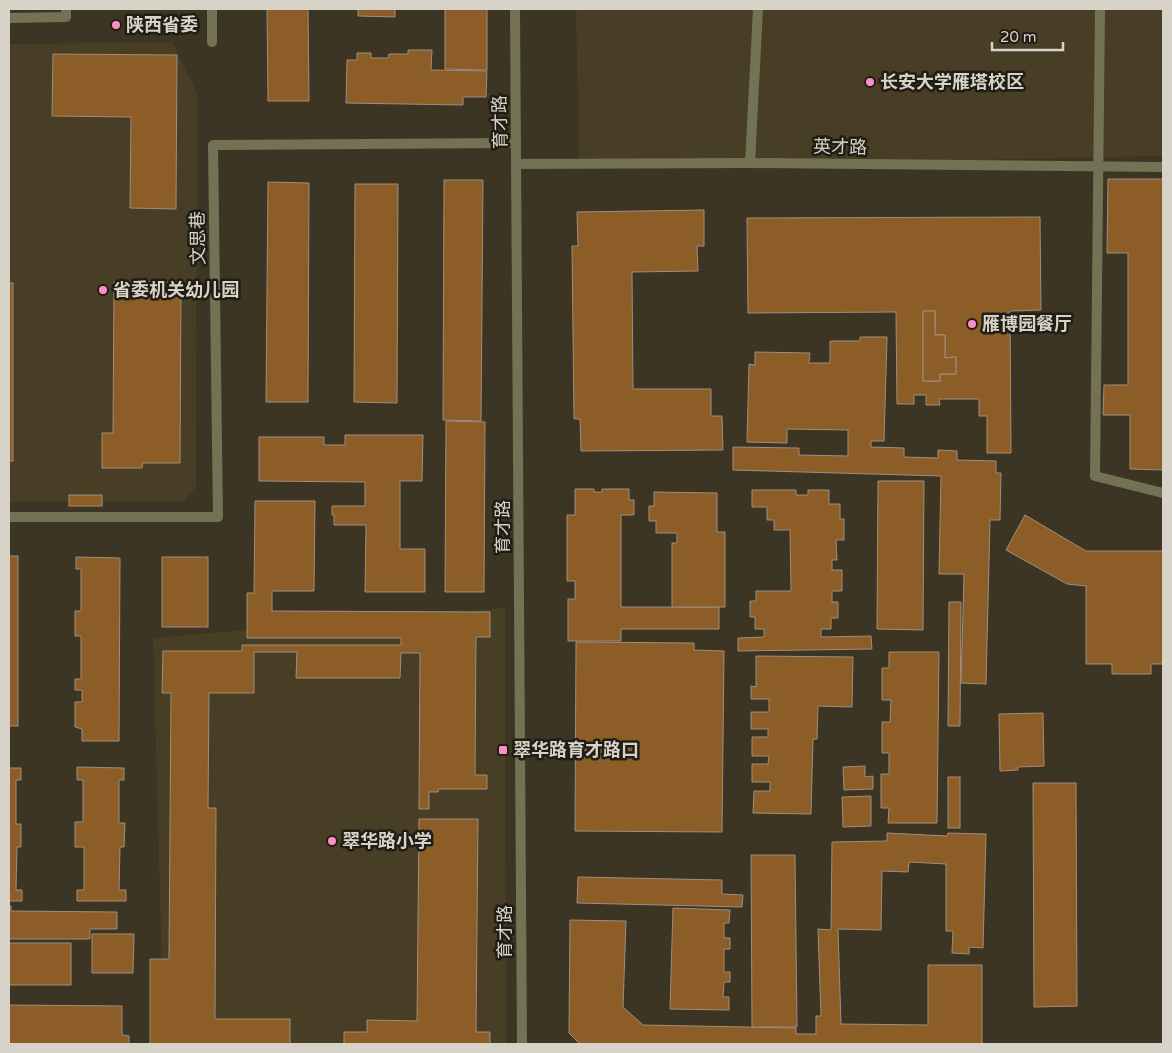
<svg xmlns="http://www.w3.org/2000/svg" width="1172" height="1053" font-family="'Varela Round','Noto Sans SC',sans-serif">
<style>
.built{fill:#483d25}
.building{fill:#8c5d26;stroke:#9f8e7e;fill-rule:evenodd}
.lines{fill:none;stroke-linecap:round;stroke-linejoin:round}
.service{stroke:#737255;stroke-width:10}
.minor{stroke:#737255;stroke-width:10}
.tertiary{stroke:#737255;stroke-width:10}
.poi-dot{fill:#fa8fc8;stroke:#201d15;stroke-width:2}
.labels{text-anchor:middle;stroke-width:5;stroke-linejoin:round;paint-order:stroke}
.poi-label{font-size:18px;font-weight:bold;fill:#d8d3c8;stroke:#201d15;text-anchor:start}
.street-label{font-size:18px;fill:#d8d3c8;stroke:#201d15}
</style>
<rect width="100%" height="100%" fill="#3c3523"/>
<g class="built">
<polygon points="576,9 1163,9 1163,156 579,168"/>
<polygon points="172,42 197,93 196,487 183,502 9,502 9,44"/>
<polygon points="505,608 506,1044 164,1044 153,638"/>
</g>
<g class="building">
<polygon points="267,9 308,9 309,101 268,101"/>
<polygon points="358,9 395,9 395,17 358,16"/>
<polygon points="445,9 487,9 487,70 445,69"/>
<polygon points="408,50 432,50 431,70 487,71 486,97 463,97 463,105 346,103 347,60 357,60 357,53 371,53 371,58 388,58 389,54 408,54"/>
<polygon points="53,54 177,55 176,209 130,208 131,117 52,116"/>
<polygon points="1108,179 1163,179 1163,470 1130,469 1130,415 1103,415 1104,385 1128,385 1128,253 1107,253"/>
<polygon points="444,180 483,180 481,421 443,420"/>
<polygon points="268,182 309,183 308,402 266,402"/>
<polygon points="355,184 398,184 397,403 354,402"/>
<polygon points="704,210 704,246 697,246 698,271 632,272 633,389 711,389 711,416 722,416 723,450 581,451 580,419 574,419 572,246 578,246 577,212"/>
<path d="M 1040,217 L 1041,310 L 1010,311 L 1011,453 L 987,453 L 987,416 L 979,416 L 979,399 L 939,399 L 940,405 L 926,405 L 926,395 L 914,395 L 914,404 L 897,404 L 896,312 L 748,313 L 747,218 ZM 923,311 L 935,311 L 935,335 L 945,335 L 945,358 L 956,357 L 956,374 L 940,374 L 940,381 L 923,381 Z"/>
<polygon points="114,282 181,282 180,463 143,463 142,468 102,468 102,433 113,433"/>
<rect x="9" y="283" width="4" height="178"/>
<polygon points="923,311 935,311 935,335 945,335 945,358 956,357 956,374 940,374 940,381 923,381"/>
<polygon points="860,337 887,337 884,441 871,441 871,447 904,448 904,457 938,458 938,450 957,451 957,460 996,461 996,473 1001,473 1000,520 990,520 986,684 961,683 964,574 939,574 941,476 733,470 733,447 799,448 799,455 848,456 848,430 787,429 787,443 747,442 749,364 755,365 755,352 810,353 809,363 830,363 830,341 860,341"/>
<polygon points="446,421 485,422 484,592 445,592"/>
<polygon points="345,435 423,435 422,481 400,481 400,549 425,549 425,592 365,592 366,525 334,525 334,515 332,515 332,506 365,506 365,482 259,481 259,437 324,437 324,445 345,445"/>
<polygon points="878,481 924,481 923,630 877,629"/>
<polygon points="575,489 594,489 594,492 602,492 602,489 629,489 629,500 634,500 634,515 621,515 621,607 719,607 719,629 621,629 621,641 568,641 568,599 575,599 575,581 567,581 567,515 575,515"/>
<polygon points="752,490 796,490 796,495 808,495 808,490 829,490 829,504 840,504 840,519 844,519 844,540 836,540 837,560 832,560 832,570 842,570 842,591 832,591 832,602 838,602 838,618 831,618 831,629 821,629 821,637 871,636 872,649 738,651 738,638 764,637 764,629 755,629 755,617 750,617 750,601 756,601 756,591 791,591 790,530 774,530 774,520 767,520 767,507 752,507"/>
<polygon points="654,492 717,493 717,532 725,532 725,607 672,607 672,543 677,543 677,533 656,533 656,521 649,521 649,506 654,506"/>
<rect x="69" y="495" width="33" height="11"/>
<polygon points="255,501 315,501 314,591 272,591 272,611 490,612 490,637 476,637 475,775 487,775 487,789 439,789 438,792 429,792 429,809 419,809 420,653 401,653 400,678 296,678 297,652 254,652 254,693 209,693 208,808 216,808 215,1019 290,1019 290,1044 150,1044 150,959 169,959 171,693 162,693 163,651 242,651 242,645 401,645 401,638 247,638 247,593 254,593"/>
<polygon points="1025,515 1086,551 1163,551 1163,664 1151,664 1151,674 1112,674 1112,664 1086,664 1086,586 1067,584 1006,550"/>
<rect x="9" y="556" width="9" height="170"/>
<polygon points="76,557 120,558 119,741 82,741 82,729 75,727 75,702 82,702 82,690 75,690 75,679 81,679 81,636 75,636 75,611 81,611 81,569 76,569"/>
<rect x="162" y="557" width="46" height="70"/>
<polygon points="949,602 961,602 960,726 948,726"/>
<polygon points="576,642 694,643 694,650 724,651 722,832 575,831"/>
<polygon points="889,652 939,652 937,823 888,823 889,808 881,808 881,774 889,774 889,753 882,753 882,722 890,722 891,700 882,700 882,668 889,668"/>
<polygon points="756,656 853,657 852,707 818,706 817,739 813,739 811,814 753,813 754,791 770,791 770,782 752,782 752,764 768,764 769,756 752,756 752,737 768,737 768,729 751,729 751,712 769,712 769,699 751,699 751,686 756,687"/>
<polygon points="1043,713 1044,766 1018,767 1018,770 1000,771 999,714"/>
<polygon points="865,766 865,777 873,776 873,789 844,790 843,767"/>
<polygon points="77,767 124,768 124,780 119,780 119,823 125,823 124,847 120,847 119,890 126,890 126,901 77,901 77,890 84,890 84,847 75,847 75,822 83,822 83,780 77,780"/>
<polygon points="9,768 21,768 21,780 16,780 16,824 21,824 21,847 17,847 16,890 22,890 22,901 9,901"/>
<rect x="948" y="777" width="12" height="51"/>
<polygon points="1033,783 1076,783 1077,1006 1034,1007"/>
<polygon points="871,796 871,826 843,827 842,797"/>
<polygon points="419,819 478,819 476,1032 490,1032 490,1044 344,1044 344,1032 367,1032 367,1020 417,1021"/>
<polygon points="887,833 947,836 948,833 986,834 983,948 969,947 969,954 952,953 953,931 946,931 946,864 909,862 908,872 882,871 881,930 838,929 841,1024 928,1025 928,965 982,965 982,1044 580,1044 569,1033 570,920 626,921 623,1007 643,1025 796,1028 796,1034 816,1034 816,1016 821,1016 818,929 831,930 832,842 887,841"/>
<polygon points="751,855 795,855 797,1027 752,1027"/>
<polygon points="578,877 722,880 722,894 743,895 742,907 577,903"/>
<polygon points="9,906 11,906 11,911 117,912 117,929 90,929 90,939 9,939"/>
<polygon points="673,908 730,910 729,923 724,923 724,938 730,938 730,949 724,949 724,972 730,972 730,982 724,982 723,997 729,997 729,1010 670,1009"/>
<polygon points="92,934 134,934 133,973 92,973"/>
<rect x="9" y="943" width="62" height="42"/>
<polygon points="9,1005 122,1006 122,1035 129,1036 129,1044 9,1044"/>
</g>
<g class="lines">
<g class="service">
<polyline points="212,9 212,42"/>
<polyline points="9,18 66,17 66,9"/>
<polyline points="9,517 218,517 213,145 516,143"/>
</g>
<g class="minor">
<polyline points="1100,9 1095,476 1163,493"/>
<polyline points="750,163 758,9"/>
<polyline points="517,164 750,163 1163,167"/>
</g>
<polyline class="tertiary" points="515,9 522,1044"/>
</g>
<g class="poi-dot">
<circle cx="116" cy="25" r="5"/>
<circle cx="870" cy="82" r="5"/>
<circle cx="103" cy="290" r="5"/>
<circle cx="972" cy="324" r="5"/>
<rect x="498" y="745" width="10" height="10" rx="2.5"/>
<circle cx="332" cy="841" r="5"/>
</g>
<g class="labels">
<g class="poi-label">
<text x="126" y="31">陕西省委</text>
<text x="880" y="88">长安大学雁塔校区</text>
<text x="113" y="296">省委机关幼儿园</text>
<text x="982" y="330">雁博园餐厅</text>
<text x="513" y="756">翠华路育才路口</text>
<text x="342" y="847">翠华路小学</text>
</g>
<g class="street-label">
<text transform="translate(500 122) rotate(-91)" y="6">育才路</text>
<text transform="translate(840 147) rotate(1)" y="6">英才路</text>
<text transform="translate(198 238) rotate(-91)" y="6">文思巷</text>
<text transform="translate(503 527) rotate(-90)" y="6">育才路</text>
<text transform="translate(505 932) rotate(-90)" y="6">育才路</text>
</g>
</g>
<rect width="1172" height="1053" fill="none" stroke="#d8d3c8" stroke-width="20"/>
<path d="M992 42v8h71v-8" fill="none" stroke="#d8d3c8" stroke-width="2.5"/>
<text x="1000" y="42" font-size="15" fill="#d8d3c8" stroke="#201d15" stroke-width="4" paint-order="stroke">20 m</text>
</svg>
